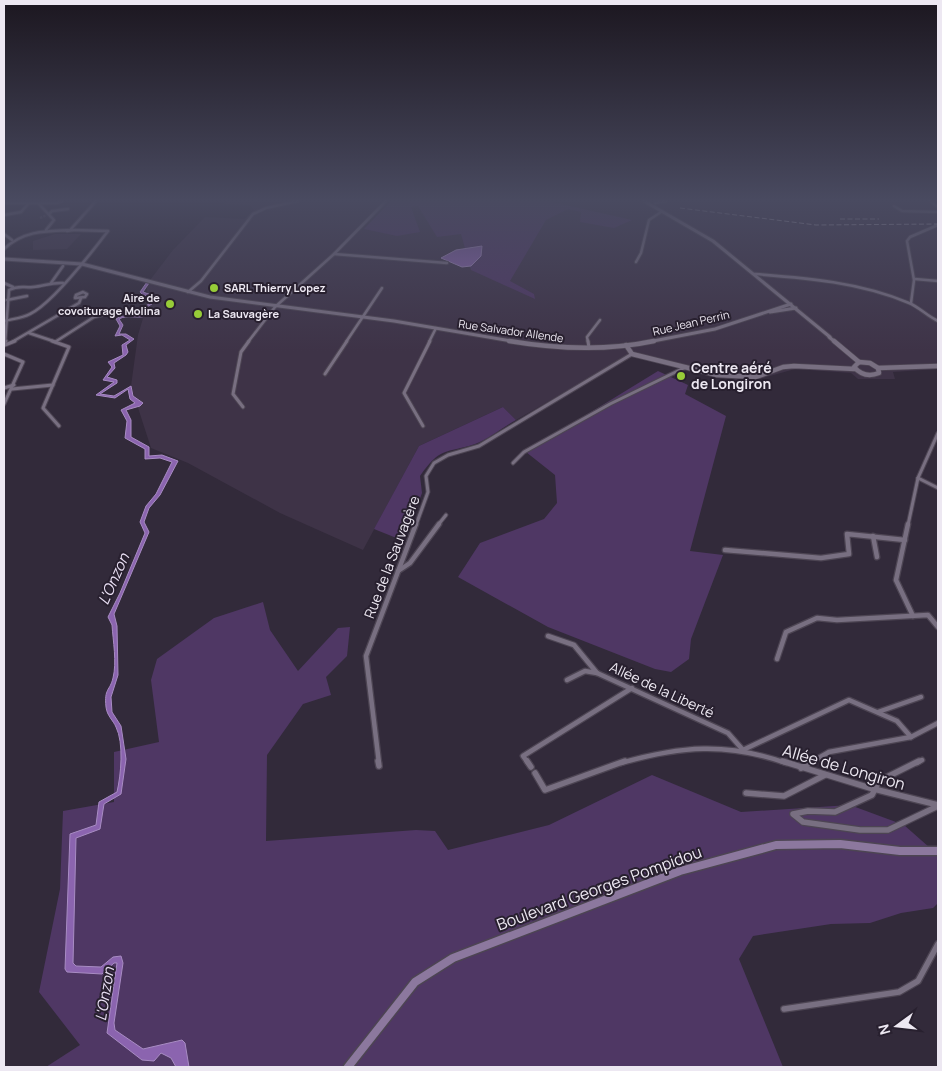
<svg xmlns="http://www.w3.org/2000/svg" width="942" height="1071" font-family="Manrope,sans-serif">
<style>
.built{fill:#3e3347}
.green{fill:#4f3764}
.water{fill:#8b64af;stroke:#a88cc3}
.lines{fill:none;stroke-linecap:round;stroke-linejoin:round}
.minor-tunnel{stroke:#4e4656;stroke-width:2.5;stroke-dasharray:2.5 1;stroke-linecap:butt}
.minor-far3-casing{stroke:#4d4553;stroke-width:4.5}
.minor-far2-casing{stroke:#4d4553;stroke-width:5}
.minor-far1-casing{stroke:#4d4553;stroke-width:7}
.minor-casing{stroke:#4d4553;stroke-width:8}
.tertiary-far1-casing{stroke:#4d4553;stroke-width:5}
.tertiary-casing{stroke:#4d4553;stroke-width:6}
.secondary-casing{stroke:#4d4553;stroke-width:11}
.minor-far3{stroke:#786f81;stroke-width:2.5}
.minor-far2{stroke:#786f81;stroke-width:3}
.minor-far1{stroke:#786f81;stroke-width:4.5}
.minor{stroke:#786f81;stroke-width:5.5}
.tertiary-far1{stroke:#786f81;stroke-width:3}
.tertiary{stroke:#786f81;stroke-width:4.5}
.secondary{stroke:#8c789e;stroke-width:8}
.rail{stroke:#b5b0bb;stroke-width:1;stroke-dasharray:5 2.5;stroke-linecap:butt}
.poi-dot{fill:#97cc38;stroke:#28202f;stroke-width:2}
.labels{text-anchor:middle;stroke-width:4;stroke-linejoin:round;paint-order:stroke}
.far-poi-label{font-size:11px;font-weight:bold;fill:#ede8f2;stroke:#28202f;text-anchor:start}
.far-street-label{font-size:11px;fill:#ede8f2;stroke:#28202f}
.poi-label{font-size:14px;font-weight:bold;fill:#ede8f2;stroke:#28202f;text-anchor:start}
.street-label{font-size:14px;fill:#ede8f2;stroke:#28202f}
.water-label{font-size:15px;font-style:italic;fill:#e9dff4;stroke:#28202f}
.near-street-label{font-size:16px;fill:#ede8f2;stroke:#28202f}
</style>
<rect width="100%" height="100%" fill="#322a3a"/>
<g class="built">
<polygon points="226,201 938,201 938,369 893,372 895,379 858,379 851,373 795,369 759,379 736,381 630,355 516,420 503,407 419,446 363,550 280,513 188,463 151,448 131,386 138,335 147,305 147,284 173,250 205,217 244,219 254,210 250,205 224,204"/>
<polygon points="55,234 81,234 67,249 33,250 33,241"/>
</g>
<g class="green">
<polygon points="391,201 548,201 632,220 614,228 580,222 581,212 568,209 546,220 510,281 534,294 535,299 471,270 461,234 437,237 418,206 411,207 420,232 397,236 364,229"/>
<polygon points="658,371 688,385 685,394 726,416 690,551 723,555 691,639 689,659 671,672 655,669 548,627 458,577 480,543 544,519 557,503 555,475 526,452"/>
<path d="M 503,407 L 516,420 C 503,427 489,439 475,444 C 445,454 441,446 420,476 L 422,493 L 404,541 L 374,529 L 419,446 Z"/>
<polygon points="263,602 270,630 298,671 338,628 350,627 347,656 326,677 331,695 303,704 267,755 266,841 416,830 435,831 448,850 549,825 652,775 741,812 850,805 904,825 938,855 938,903 933,908 901,913 870,923 831,924 753,936 739,959 783,1067 46,1067 80,1045 39,992 60,889 63,811 114,802 114,752 159,742 151,680 157,659 214,618"/>
</g>
<g class="water">
<polygon points="482,246 481,256 471,266 462,267 441,258 456,250"/>
<path d="M 147,282 L 149,283 L 143,292 L 154,296 L 150,301 L 152,304 L 143,309 L 147,314 L 146,316 C 136,319 128,314 119,319 L 123,325 L 119,334 L 126,334 L 134,339 L 126,345 L 128,352 L 126,355 L 114,363 L 115,368 L 107,377 L 117,380 L 117,383 L 100,394 L 114,396 L 131,386 L 133,396 L 143,403 L 140,406 L 126,410 L 131,420 L 131,437 L 149,447 L 149,456 L 162,455 L 178,461 L 160,495 L 149,508 L 144,522 L 149,532 L 114,614 L 117,626 L 118,675 L 111,697 L 112,712 L 121,726 L 126,759 L 121,794 L 104,804 L 100,829 L 76,838 L 73,963 L 76,966 L 101,967 L 113,957 L 121,956 L 123,963 L 114,1023 L 115,1030 L 143,1049 L 182,1040 L 185,1043 L 189,1067 L 176,1067 L 171,1058 L 161,1053 L 154,1061 L 142,1060 L 107,1033 L 117,963 L 114,963 L 102,974 L 67,972 L 65,969 L 70,834 L 96,825 L 99,802 L 117,792 C 121,775 124,743 116,727 C 113,720 107,716 106,707 C 104,688 110,691 113,678 C 117,662 113,641 112,625 L 108,617 L 120,593 L 145,533 L 140,522 L 146,506 L 156,494 L 172,462 L 160,458 L 145,459 L 145,449 L 125,438 L 127,421 L 121,410 L 135,403 L 130,399 L 128,389 L 115,398 L 96,395 L 114,382 L 103,380 L 112,367 L 108,362 L 123,355 L 122,345 L 130,340 L 122,335 L 115,336 L 120,326 L 116,319 C 126,312 134,319 144,314 L 140,309 L 149,304 L 148,301 L 151,297 L 143,295 L 140,292 Z"/>
</g>
<g class="lines">
<polyline class="minor-tunnel" points="40,218 49,214"/>
<g class="minor-far3-casing">
<g id="minor-far3">
<polyline points="930,201 938,207"/>
<polyline points="4,203 57,203 62,201"/>
<polyline points="38,203 54,220 46,230"/>
<polyline points="655,203 666,201"/>
<polyline points="894,206 902,211 938,212"/>
<polyline points="49,214 52,211 68,209"/>
<polyline points="4,215 21,212 29,203"/>
<polyline points="71,229 96,201"/>
<polyline points="4,234 12,240"/>
<path d="M 4,249 C 24,230 47,231 73,230 L 67,231"/>
<polyline points="334,254 447,263"/>
<polyline points="636,262 641,253 649,220 661,212"/>
<path d="M 754,274 C 806,278 860,282 909,303 C 919,307 927,316 938,321"/>
<polyline points="915,279 938,281"/>
<polyline points="4,283 13,287"/>
<polyline points="51,283 63,266"/>
<polygon points="83,292 87,294 85,297 75,298 76,295"/>
<polyline points="188,292 201,281 253,214 266,208 298,201"/>
<polyline points="7,300 27,296"/>
<polyline points="911,303 914,280 907,241 910,237 938,225"/>
<path d="M 4,321 C 12,319 23,318 30,314 C 53,303 92,252 108,231 L 73,230"/>
<polyline points="29,333 56,342"/>
<path d="M 5,342 L 9,290 C 19,285 23,288 33,287 C 44,286 52,282 63,283"/>
<polyline points="12,342 79,303 81,298"/>
<polyline points="55,342 94,317 102,315"/>
<polyline points="248,342 275,307 334,254 386,201"/>
<polyline points="346,342 382,288"/>
<polyline points="429,342 436,328"/>
<polyline points="588,342 587,337 600,320"/>
</g>
</g>
<g class="minor-far2-casing">
<g id="minor-far2">
<polyline points="52,341 69,347 43,408 59,426"/>
<polyline points="588,341 589,348"/>
<polyline points="4,344 6,341"/>
<polyline points="5,345 15,341"/>
<polyline points="4,354 23,362 4,404"/>
<polyline points="325,374 347,341"/>
<polyline points="4,388 14,385"/>
<polyline points="12,389 53,385"/>
<polyline points="243,407 233,394 241,352 249,341"/>
<polyline points="423,426 404,393 430,341"/>
<polyline points="513,463 524,452 610,404 686,367"/>
<polyline points="918,478 938,488"/>
<polyline points="416,525 428,492 426,476 434,463 448,455 479,446 632,354"/>
<polyline points="438,525 446,515"/>
<polyline points="908,525 918,478 938,433"/>
</g>
</g>
<g class="minor-far1-casing">
<g id="minor-far1">
<polyline points="908,524 896,580 913,616"/>
<polyline points="873,536 877,557"/>
<polyline points="725,550 821,558 849,554 847,534 905,540"/>
<polyline points="398,571 410,563 439,524"/>
<polyline points="548,636 574,645 597,673 728,733 743,750"/>
<polyline points="777,659 786,632 817,618 837,620 928,615 938,627"/>
<polyline points="567,680 585,671 597,673"/>
<polyline points="878,712 921,697"/>
<polyline points="743,750 849,700 897,721 911,737"/>
<polyline points="379,763 366,656 416,524"/>
<polyline points="528,763 523,756 632,688"/>
<path d="M 621,763 C 681,746 726,742 786,763"/>
<polyline points="810,763 829,752 911,737 938,723"/>
<polyline points="917,763 922,760"/>
</g>
</g>
<g class="minor-casing">
<g id="minor">
<polyline points="378,761 379,766"/>
<polyline points="527,761 531,767"/>
<polyline points="782,761 870,788 938,805"/>
<polyline points="919,761 879,781 872,795 835,812 808,811 793,814 803,822 860,830 888,830 938,806"/>
<polyline points="801,768 813,761"/>
<polyline points="535,773 545,790 625,761"/>
<polyline points="746,793 784,796 825,775"/>
<polyline points="784,1009 899,992 918,981 938,944"/>
</g>
</g>
<g class="tertiary-far1-casing">
<g id="tertiary-far1">
<polyline points="644,201 713,241 830,337"/>
<polyline points="4,259 82,264 210,297 394,321 517,342"/>
<polyline points="770,312 796,308"/>
<polyline points="829,337 835,342"/>
<polyline points="648,342 715,329 791,304"/>
</g>
</g>
<g class="tertiary-casing">
<g id="tertiary">
<path d="M 509,341 C 557,349 607,351 654,341"/>
<polyline points="834,341 859,362"/>
<polyline points="626,345 632,354 717,375 756,377 783,367 794,366 855,369"/>
<path d="M 859,362 L 870,363 L 878,368 L 879,373 C 869,377 861,375 854,367 Z"/>
<polyline points="878,368 938,366"/>
</g>
</g>
<g class="secondary-casing">
<polyline id="secondary" points="348,1067 415,982 453,958 680,871 776,845 840,844 900,851 938,851"/>
</g>
<use href="#minor-far3" class="minor-far3"/>
<use href="#minor-far2" class="minor-far2"/>
<use href="#minor-far1" class="minor-far1"/>
<use href="#minor" class="minor"/>
<use href="#tertiary-far1" class="tertiary-far1"/>
<use href="#tertiary" class="tertiary"/>
<use href="#secondary" class="secondary"/>
<g class="rail">
<polyline points="680,208 816,225 938,224"/>
<polyline points="840,219 879,219"/>
</g>
</g>
<linearGradient id="sky" x2="0" y2="1"><stop stop-color="#1c1720"/><stop offset="0.57" stop-color="#494a60"/><stop offset="1" stop-color="#494a60" stop-opacity="0"/></linearGradient>
<rect width="942" height="351" fill="url(#sky)"/>
<g class="poi-dot">
<circle cx="214" cy="288" r="5"/>
<circle cx="170" cy="304" r="5"/>
<circle cx="198" cy="314" r="5"/>
<circle cx="681" cy="376" r="5"/>
</g>
<g class="labels">
<g class="far-poi-label">
<text x="224" y="292">SARL Thierry Lopez</text>
<text x="160" y="302" text-anchor="end">Aire de<tspan x="160" dy="13">covoiturage Molina</tspan></text>
<text x="208" y="318">La Sauvagère</text>
</g>
<g class="far-street-label">
<text transform="translate(691 323) rotate(-13)" y="4">Rue Jean Perrin</text>
<text transform="translate(511 331) rotate(8)" y="4">Rue Salvador Allende</text>
</g>
<g class="poi-label">
<text x="691" y="373">Centre aéré<tspan x="691" dy="16">de Longiron</tspan></text>
</g>
<g class="street-label">
<text transform="translate(392 557) rotate(-69)" y="5">Rue de la Sauvagère</text>
<text transform="translate(662 690) rotate(25)" y="5">Allée de la Liberté</text>
</g>
<g class="water-label">
<text transform="translate(114 579) rotate(-66)" y="5">L'Onzon</text>
<text transform="translate(105 994) rotate(-81)" y="5">L'Onzon</text>
</g>
<g class="near-street-label">
<text transform="translate(844 767) rotate(16)" y="6">Allée de Longiron</text>
<text transform="translate(599 888) rotate(-20)" y="6">Boulevard Georges Pompidou</text>
</g>
</g>
<rect width="942" height="1071" fill="none" stroke="#ede8f2" stroke-width="10"/>
<g transform="translate(897 1026) rotate(255)" stroke="#28202f" stroke-width="4" paint-order="stroke">
<path d="M0-4L9 19L0 12L-9 19Z" fill="#ede8f2"/>
<text y="-8" font-size="14" font-weight="bold" text-anchor="middle" fill="#ede8f2">N</text>
</g>
</svg>
